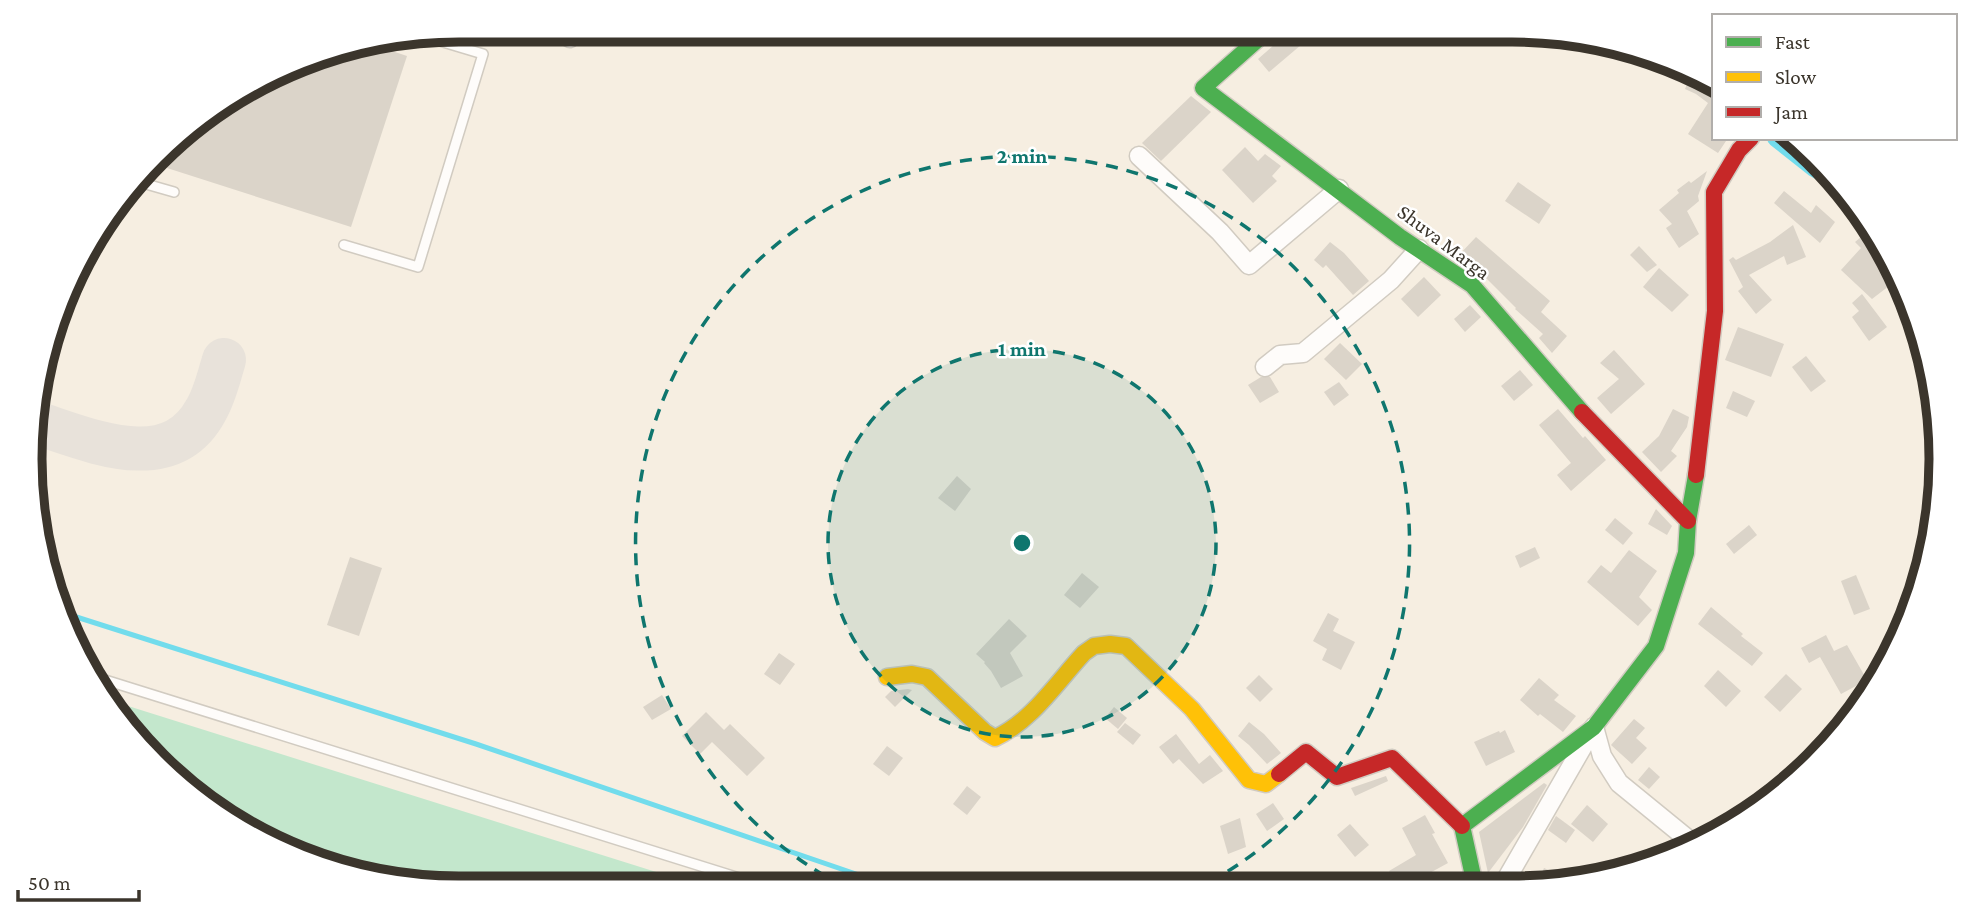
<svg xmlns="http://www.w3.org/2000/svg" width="1971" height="918" font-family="'Crimson Pro',serif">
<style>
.green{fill:#c3e7cc}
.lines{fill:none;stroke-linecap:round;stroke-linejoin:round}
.stream{stroke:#72dcec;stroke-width:5}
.canal{stroke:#72dcec;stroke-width:18}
.taxiway{stroke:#e8e2da;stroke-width:44}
.building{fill:#dbd4c9}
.lane-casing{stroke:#d1cbc1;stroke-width:12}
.street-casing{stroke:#d1cbc1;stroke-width:21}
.fast-casing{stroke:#d1cbc1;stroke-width:19}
.slow-casing{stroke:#d1cbc1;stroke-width:19}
.jam-casing{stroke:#d1cbc1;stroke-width:19}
.lane{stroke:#fefcfa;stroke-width:9}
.street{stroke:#fefcfa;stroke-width:18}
.fast{stroke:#4caf50;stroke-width:16}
.slow{stroke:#ffc107;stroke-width:16}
.jam{stroke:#c62828;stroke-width:16}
.ring{fill:none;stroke:#0f766e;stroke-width:3.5;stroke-dasharray:12 9}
.labels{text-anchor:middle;stroke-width:5;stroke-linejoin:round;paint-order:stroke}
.street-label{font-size:21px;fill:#3b352c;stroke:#fff}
.rim{fill:none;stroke:#3b352c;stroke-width:9}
.centre{fill:#0f766e;stroke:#fff;stroke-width:3.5}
.ring-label{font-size:21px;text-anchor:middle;font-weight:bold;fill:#0f766e;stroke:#fff;stroke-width:5;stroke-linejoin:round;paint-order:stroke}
</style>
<rect width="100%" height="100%" fill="#f6eee1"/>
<polygon class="green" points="109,700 704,887 459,888 295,856 176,781"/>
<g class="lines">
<polyline class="stream" points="67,614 476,744 894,887"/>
<polyline class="canal" points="1776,138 1814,168 1830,177"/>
<path class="taxiway" d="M 36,423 C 90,440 170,477 206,410 C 215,395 219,376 224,360"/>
</g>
<g class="building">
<polygon points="1279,30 1290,30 1301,45 1269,72 1258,59 1275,44 1279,38"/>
<polygon points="371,44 407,56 351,227 167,168 178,135 321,53"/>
<polygon points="1692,73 1714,88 1714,138 1728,138 1718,153 1688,134 1708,103 1696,94 1685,89"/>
<polygon points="1191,96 1211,112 1161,161 1142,143"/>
<polygon points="1245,147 1258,161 1265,154 1281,166 1272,176 1277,181 1253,203 1222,170"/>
<polygon points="1707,171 1698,196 1699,201 1687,211 1699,234 1679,248 1666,228 1672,224 1659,210 1679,193 1677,190 1689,181 1691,183"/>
<polygon points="1518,182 1551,205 1539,224 1505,201"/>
<polygon points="1784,191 1811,213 1816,205 1835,222 1820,243 1774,203"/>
<polygon points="1793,225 1806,257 1787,265 1784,256 1749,275 1772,300 1756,314 1738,291 1743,287 1729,260 1733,257 1736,260 1770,242"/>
<polygon points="1867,232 1898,279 1872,299 1841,270 1861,248 1855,242"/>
<polygon points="1476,237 1550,301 1541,312 1567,336 1552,353 1539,338 1543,334 1515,309 1516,308 1483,275 1458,256"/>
<polygon points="1330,242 1344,253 1369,281 1353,295 1326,265 1323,268 1314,260"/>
<polygon points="1639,246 1657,265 1647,272 1630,255"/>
<polygon points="1659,268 1689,295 1672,312 1643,287"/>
<polygon points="1424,277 1441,295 1418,317 1401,299"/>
<polygon points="1862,294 1887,327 1869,341 1852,317 1859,311 1852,303"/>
<polygon points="1470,305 1481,317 1465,332 1454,319"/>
<polygon points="1738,327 1784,344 1771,377 1725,360"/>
<polygon points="1340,343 1362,364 1346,380 1324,359"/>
<polygon points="1614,350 1645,384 1611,414 1597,398 1619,379 1600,363"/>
<polygon points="1806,356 1826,381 1811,392 1792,367"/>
<polygon points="1520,370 1533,385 1514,401 1501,386"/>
<polygon points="1261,377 1270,377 1279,392 1260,403 1248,385"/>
<polygon points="1339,382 1349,395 1334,406 1324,392"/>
<polygon points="1733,391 1755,401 1747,417 1726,408"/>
<polygon points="1558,409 1583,438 1585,436 1606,460 1571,491 1557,475 1571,463 1539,425"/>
<polygon points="1673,409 1689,417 1687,427 1671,451 1677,456 1661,472 1642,452 1659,436"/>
<polygon points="957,476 971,489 955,511 938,498"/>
<polygon points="1656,509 1672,526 1667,535 1648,524"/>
<polygon points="1615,518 1633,533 1623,545 1605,530"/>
<polygon points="1749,525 1757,535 1734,554 1726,544"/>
<polygon points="1535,547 1540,558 1520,568 1515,556"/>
<polygon points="1629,550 1657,571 1639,597 1652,610 1638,626 1587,582 1601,565 1611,573"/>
<polygon points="350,557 382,568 359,636 327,625"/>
<polygon points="1082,573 1099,587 1080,608 1064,595"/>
<polygon points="1856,575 1870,609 1854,615 1841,581"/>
<polygon points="1711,607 1743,634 1741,636 1763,653 1752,666 1698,624"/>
<polygon points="1328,613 1339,619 1333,631 1355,642 1341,670 1322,660 1327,649 1313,641"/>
<polygon points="1009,619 1027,636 1010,653 1023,676 1001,688 991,671 984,663 985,662 976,654"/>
<polygon points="1826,635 1834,651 1847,645 1867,680 1841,694 1820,657 1809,663 1801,648"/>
<polygon points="779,653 795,664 780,685 764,674"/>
<polygon points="1718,670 1741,691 1726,707 1704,686"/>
<polygon points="1786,674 1802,689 1780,712 1764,697"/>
<polygon points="1259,675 1273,689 1260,702 1246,688"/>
<polygon points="1539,678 1559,695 1554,700 1576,716 1563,732 1540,714 1538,716 1520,700"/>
<polygon points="908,689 912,690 895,707 885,697 891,691"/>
<polygon points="662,695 671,709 652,720 643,707"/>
<polygon points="1114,707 1127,718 1118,729 1105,718"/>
<polygon points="706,712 724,730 730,724 765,758 747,776 712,742 700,754 682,736"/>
<polygon points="1634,719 1645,728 1636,738 1647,748 1632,764 1611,745"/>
<polygon points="1249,722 1264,734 1281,753 1267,764 1249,745 1238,736"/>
<polygon points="1125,723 1141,735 1133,745 1117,732"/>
<polygon points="1505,730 1515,752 1486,766 1474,742 1499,731 1500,733"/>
<polygon points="1176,734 1199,764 1210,755 1223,771 1203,784 1179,759 1173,764 1159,747"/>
<polygon points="887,746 903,758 889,776 873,764"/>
<polygon points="1649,767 1660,777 1649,789 1638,780"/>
<polygon points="1386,776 1388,781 1355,796 1351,788"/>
<polygon points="1544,783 1547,785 1523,827 1488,873 1479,832"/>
<polygon points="967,786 981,797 967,815 953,804"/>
<polygon points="1273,803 1284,819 1267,831 1256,814"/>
<polygon points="1587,805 1608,824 1593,842 1571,824"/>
<polygon points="1425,815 1435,833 1432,834 1448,863 1426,875 1424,872 1403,885 1398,885 1389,871 1416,855 1402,828"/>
<polygon points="1556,816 1575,830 1566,843 1548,830"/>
<polygon points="1240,818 1246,847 1228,854 1220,826"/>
<polygon points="1350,824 1369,845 1355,857 1337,835"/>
<polygon points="1544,868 1555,873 1550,885 1537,885"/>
</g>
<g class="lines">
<g class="lane-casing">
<g id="lane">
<polyline points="545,30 570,38"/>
<polyline points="139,182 174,192"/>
<polyline points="344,245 418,267 483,54 423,36"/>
<polyline points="89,675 768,887"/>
</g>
</g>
<g class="street-casing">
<g id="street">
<polyline points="570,38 576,30"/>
<polyline points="1139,156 1220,232 1249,265 1339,189"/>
<polyline points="1265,367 1280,355 1303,353 1391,280 1419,249"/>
<polyline points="1503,885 1594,727 1602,756 1619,783 1695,845"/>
</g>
</g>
<g class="fast-casing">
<g id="fast">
<polyline points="1263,30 1265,33 1203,88 1400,237 1472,285 1582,412"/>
<polyline points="1475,885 1462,826 1594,727 1656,646 1686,553 1688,521 1696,475"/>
</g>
</g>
<g class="slow-casing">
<path id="slow" d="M 887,677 L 912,674 L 927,677 L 985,732 L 995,738 C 1032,721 1057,682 1084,653 L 1094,646 L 1110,644 L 1126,646 L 1192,709 L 1249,780 L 1266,784 L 1279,774"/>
</g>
<g class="jam-casing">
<g id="jam">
<polyline points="1582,412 1688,521"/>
<polyline points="1696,475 1715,311 1714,192 1739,150 1751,138"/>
<polyline points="1279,774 1306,752 1337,777 1392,758 1462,826"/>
</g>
</g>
<use href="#lane" class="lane"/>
<use href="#street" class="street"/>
<use href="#fast" class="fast"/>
<use href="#slow" class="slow"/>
<use href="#jam" class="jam"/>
</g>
<circle cx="1022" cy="543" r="194" fill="#0f766e" fill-opacity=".12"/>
<g class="ring">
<circle cx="1022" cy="543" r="194"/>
<path d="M843 886A387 387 0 1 1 1204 885"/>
</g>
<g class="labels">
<g class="street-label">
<text transform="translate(1444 242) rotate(37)" y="7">Shuva Marga</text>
</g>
</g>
<path d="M0 0H1971V918H0ZM459 42H1512A417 417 0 0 1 1929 459V459A417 417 0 0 1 1512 876H459A417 417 0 0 1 42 459V459A417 417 0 0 1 459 42Z" fill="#fff" fill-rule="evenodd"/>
<path class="rim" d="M459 42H1512A417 417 0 0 1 1929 459V459A417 417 0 0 1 1512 876H459A417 417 0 0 1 42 459V459A417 417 0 0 1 459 42Z"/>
<circle cx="1022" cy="543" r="10" class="centre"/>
<g class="ring-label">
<text x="1022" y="163">2 min</text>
<text x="1022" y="356">1 min</text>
</g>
<rect x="1712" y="14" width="245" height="126" fill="#ffffff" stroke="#b1aeab" stroke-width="2"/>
<rect x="1726" y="37" width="35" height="10" fill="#4caf50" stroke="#b1aeab" stroke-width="2"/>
<text x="1775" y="49" font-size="21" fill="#3b352c">Fast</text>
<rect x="1726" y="72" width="35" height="10" fill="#ffc107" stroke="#b1aeab" stroke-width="2"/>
<text x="1775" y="84" font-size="21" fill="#3b352c">Slow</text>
<rect x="1726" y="107" width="35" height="10" fill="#c62828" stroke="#b1aeab" stroke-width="2"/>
<text x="1775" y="119" font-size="21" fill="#3b352c">Jam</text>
<path d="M18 890v10h121v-10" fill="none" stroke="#3b352c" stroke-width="3.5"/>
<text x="28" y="890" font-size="21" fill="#3b352c" stroke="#ffffff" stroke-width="5" paint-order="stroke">50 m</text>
</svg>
